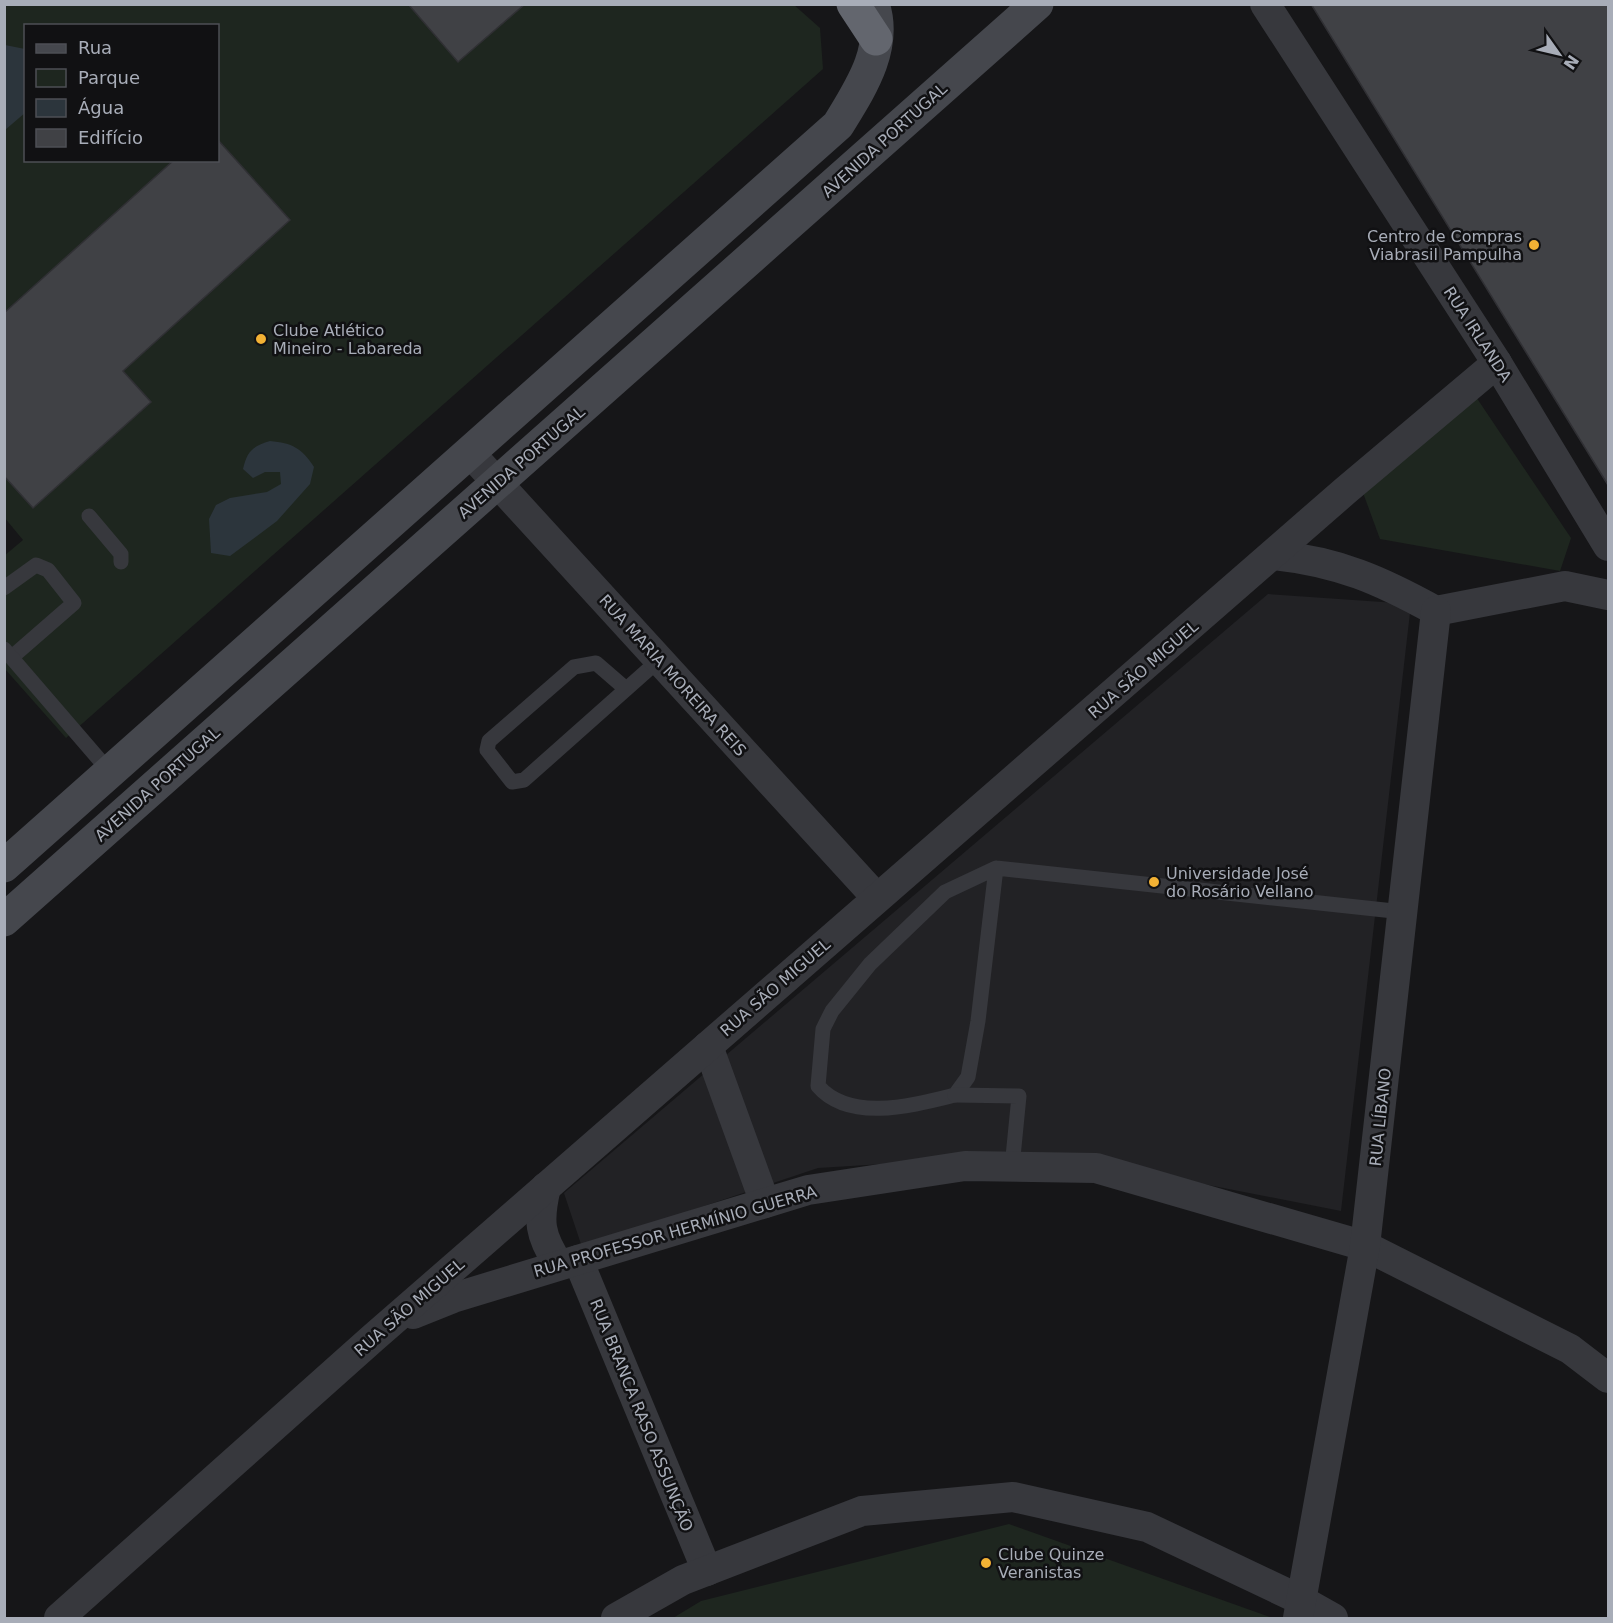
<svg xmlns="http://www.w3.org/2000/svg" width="1613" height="1623" font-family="'DejaVu Sans',sans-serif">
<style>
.built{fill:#222225}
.green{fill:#1e261f;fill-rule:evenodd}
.water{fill:#2c353c}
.building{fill:#404145;stroke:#303034;stroke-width:1.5}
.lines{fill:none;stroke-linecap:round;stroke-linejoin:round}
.lane{stroke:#37383d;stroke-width:15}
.street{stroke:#37383d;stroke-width:30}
.secondary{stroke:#45474d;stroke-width:33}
.highway{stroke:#63666e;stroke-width:33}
.poi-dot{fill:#f2b134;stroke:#111113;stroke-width:2}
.labels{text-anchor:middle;stroke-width:5;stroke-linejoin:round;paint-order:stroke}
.street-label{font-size:16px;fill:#a8adb8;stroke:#111113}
.poi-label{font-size:16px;fill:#a8adb8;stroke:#111113;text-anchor:start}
</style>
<rect width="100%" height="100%" fill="#161618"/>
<polygon class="built" points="1268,594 1411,604 1341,1211 1086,1161 965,1159 818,1168 582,1247 564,1193"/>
<g class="green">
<path d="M 793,4 L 820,28 L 823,69 L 66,738 L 5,669 L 4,556 L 23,540 L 4,517 L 5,5 ZM 26,26 L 218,26 L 218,160 L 26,160 Z"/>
<polygon points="1472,391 1571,538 1560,571 1380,539 1362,490"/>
<polygon points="1009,1524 1273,1618 673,1618 701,1601"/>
</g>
<g class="water">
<polygon points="5,45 25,49 26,112 5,130"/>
<path d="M 270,441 C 292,443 302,448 314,467 L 310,484 L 277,521 L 230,556 L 211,553 L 209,519 L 216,505 L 230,498 L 267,492 L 281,484 L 280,472 L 265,472 L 253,478 L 243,469 C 247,451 253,446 270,441 Z"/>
</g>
<g class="building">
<polygon points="408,4 525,4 458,62"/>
<polygon points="1311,4 1608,4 1608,485"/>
<polygon points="218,140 290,220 123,371 151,402 33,508 4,476 4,313 174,160 218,160"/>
</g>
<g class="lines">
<g class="lane">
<polyline points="89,516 121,554 121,562"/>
<polyline points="4,588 36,565 48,570 74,603 12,657"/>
<polyline points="4,649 110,772"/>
<polyline points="626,689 596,663 574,667 489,741 487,750 512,782 524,780 659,660"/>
<path d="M 996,868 L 978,1021 L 968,1077 L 955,1095 C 914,1105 850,1123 818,1086 L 823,1029 L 832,1011 L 870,964 L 945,892 L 996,868 L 1403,912"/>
<polyline points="955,1095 1019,1096 1012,1167"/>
</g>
<g class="street">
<polyline points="1265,4 1497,363 1608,546"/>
<polyline points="470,453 877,898"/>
<path d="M 1274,555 C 1339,562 1380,580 1436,611 L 1565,586 L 1608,595"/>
<polyline points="708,1046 765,1203"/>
<path d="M 546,1187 C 538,1221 539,1235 559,1265"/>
<polyline points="578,1260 707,1571"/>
<polyline points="413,1314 453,1298 808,1190 965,1166 1096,1168 1365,1246 1570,1349 1608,1378"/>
<polyline points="59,1618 373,1338 1345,491 1497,363"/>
<polyline points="616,1618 683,1580 862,1511 1013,1497 1147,1527 1301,1600 1333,1618"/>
<polyline points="1298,1618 1365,1246 1436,611"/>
</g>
<g class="secondary">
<path d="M 4,866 L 838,125 C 860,89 888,48 873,4"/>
<polyline points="4,920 1037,4"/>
</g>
<polyline class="highway" points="853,4 876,39"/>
</g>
<g class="poi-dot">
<circle cx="1534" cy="245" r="6"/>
<circle cx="261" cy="339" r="6"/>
<circle cx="1154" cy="882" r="6"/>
<circle cx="986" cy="1563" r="6"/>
</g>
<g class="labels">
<g class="street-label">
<text transform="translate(884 140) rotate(-42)" y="6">AVENIDA PORTUGAL</text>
<text transform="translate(1478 334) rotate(57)" y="6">RUA IRLANDA</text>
<text transform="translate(521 462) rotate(-41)" y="6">AVENIDA PORTUGAL</text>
<text transform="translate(1143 669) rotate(-41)" y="6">RUA SÃO MIGUEL</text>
<text transform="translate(673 675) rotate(48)" y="6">RUA MARIA MOREIRA REIS</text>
<text transform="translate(157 784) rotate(-42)" y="6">AVENIDA PORTUGAL</text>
<text transform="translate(775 987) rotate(-41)" y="6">RUA SÃO MIGUEL</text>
<text transform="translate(1380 1117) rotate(-84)" y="6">RUA LÍBANO</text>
<text transform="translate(675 1231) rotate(-16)" y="6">RUA PROFESSOR HERMÍNIO GUERRA</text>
<text transform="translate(409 1307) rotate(-41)" y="6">RUA SÃO MIGUEL</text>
<text transform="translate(642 1415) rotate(68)" y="6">RUA BRANCA RASO ASSUNÇÃO</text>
</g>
<g class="poi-label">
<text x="1522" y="242" text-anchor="end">Centro de Compras<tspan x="1522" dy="18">Viabrasil Pampulha</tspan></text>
<text x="273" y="336">Clube Atlético<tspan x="273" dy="18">Mineiro - Labareda</tspan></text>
<text x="1166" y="879">Universidade José<tspan x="1166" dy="18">do Rosário Vellano</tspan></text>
<text x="998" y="1560">Clube Quinze<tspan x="998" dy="18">Veranistas</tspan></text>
</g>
</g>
<rect width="1613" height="1623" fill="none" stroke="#a8adb8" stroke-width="12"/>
<rect x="24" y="24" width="195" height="138" fill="#111113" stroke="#4d4f55" stroke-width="1.5"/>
<rect x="36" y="44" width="30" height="9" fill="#45474d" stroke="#4d4f55" stroke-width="1.5"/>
<text x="78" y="54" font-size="18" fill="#a8adb8">Rua</text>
<rect x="36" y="69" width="30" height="18" fill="#1e261f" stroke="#4d4f55" stroke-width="1.5"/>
<text x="78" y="84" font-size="18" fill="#a8adb8">Parque</text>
<rect x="36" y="99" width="30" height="18" fill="#2c353c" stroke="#4d4f55" stroke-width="1.5"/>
<text x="78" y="114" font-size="18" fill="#a8adb8">Água</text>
<rect x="36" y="129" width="30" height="18" fill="#404145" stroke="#4d4f55" stroke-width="1.5"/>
<text x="78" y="144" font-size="18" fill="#a8adb8">Edifício</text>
<g transform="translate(1559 54) rotate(124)" stroke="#111113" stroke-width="4.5" paint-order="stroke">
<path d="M0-4.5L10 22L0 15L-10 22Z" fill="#a8adb8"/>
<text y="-9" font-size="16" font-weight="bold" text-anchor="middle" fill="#a8adb8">N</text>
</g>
</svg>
